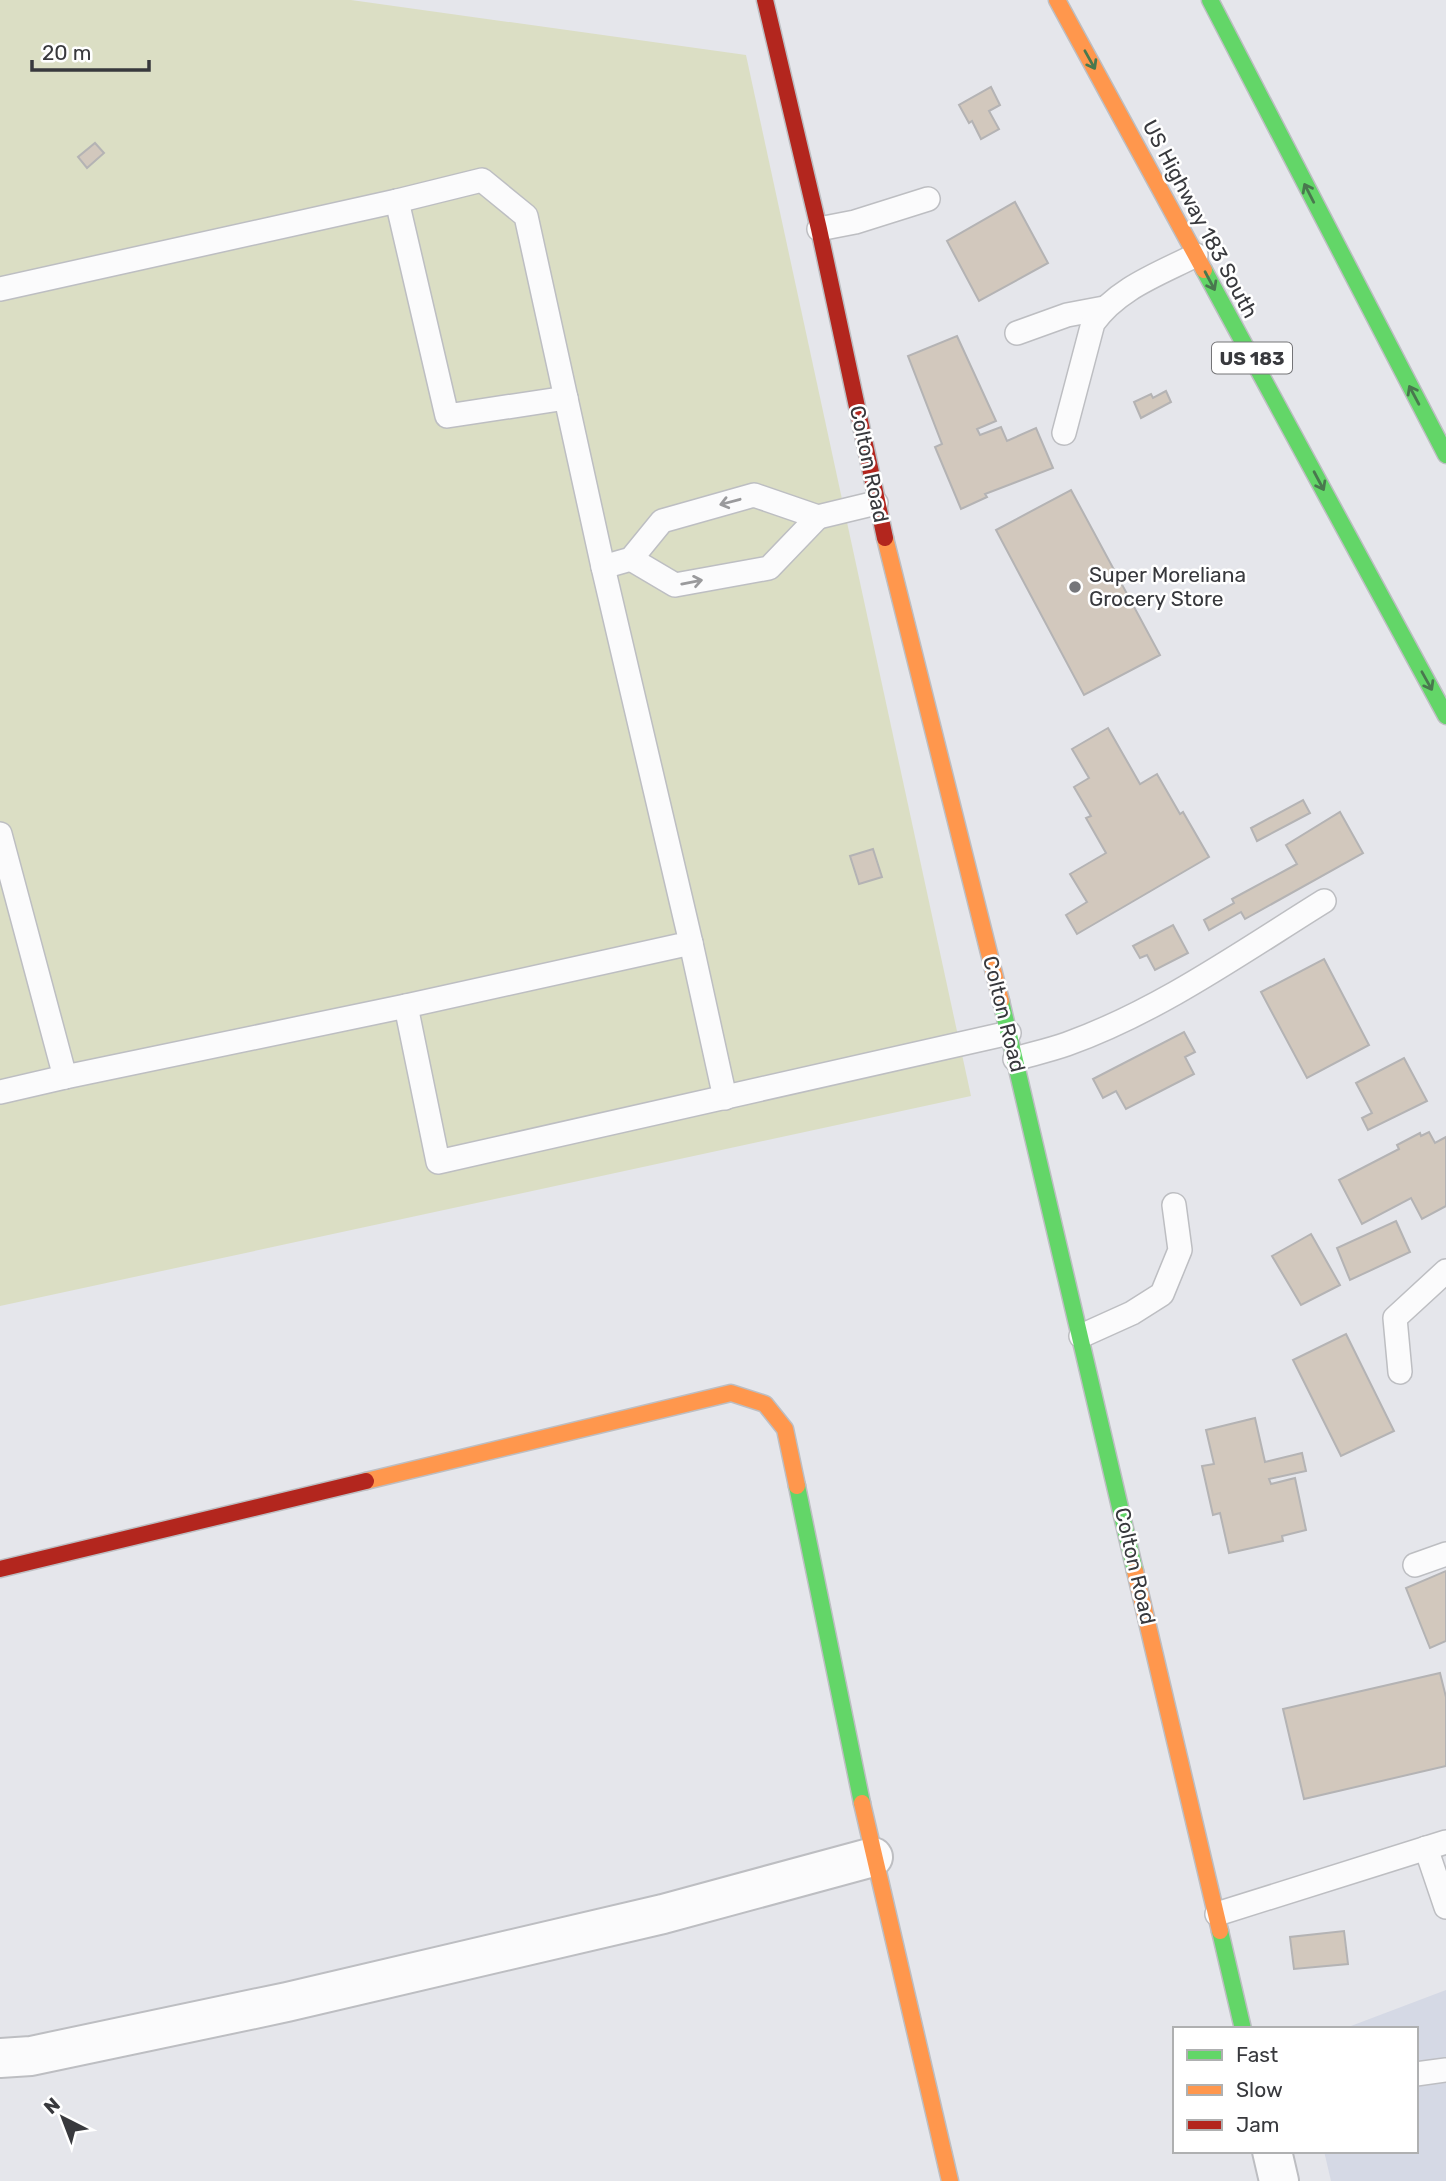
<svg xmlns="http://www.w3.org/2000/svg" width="1446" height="2181" font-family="Rubik,sans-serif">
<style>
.built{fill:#d5d9e5}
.green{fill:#dbdec4}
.building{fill:#d2c8bd;stroke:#b4b3b4;stroke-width:2}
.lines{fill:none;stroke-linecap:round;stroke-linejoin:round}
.lane-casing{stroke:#bdbec2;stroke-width:26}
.street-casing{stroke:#bdbec2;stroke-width:42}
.fast-casing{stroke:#bdbec2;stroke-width:19}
.slow-casing{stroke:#bdbec2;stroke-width:19}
.jam-casing{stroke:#bdbec2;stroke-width:19}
.lane{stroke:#fbfbfc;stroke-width:23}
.street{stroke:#fbfbfc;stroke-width:38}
.fast{stroke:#63d668;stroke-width:16}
.slow{stroke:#ff974d;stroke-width:16}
.jam{stroke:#b3261e;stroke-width:16}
.oneway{stroke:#49784e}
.oneway2{stroke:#9a9a9c}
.poi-dot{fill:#75767a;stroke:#fff;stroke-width:2.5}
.labels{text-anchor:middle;stroke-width:5;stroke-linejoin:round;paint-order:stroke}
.shield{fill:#fff;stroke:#747477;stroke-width:2}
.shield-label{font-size:19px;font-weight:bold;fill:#38393d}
.street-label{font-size:21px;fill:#38393d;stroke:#fff}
.poi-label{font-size:21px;fill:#38393d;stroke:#fff;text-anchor:start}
</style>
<rect width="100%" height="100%" fill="#e5e6eb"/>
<polygon class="built" points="1446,1990 1446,2181 1331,2181 1324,2151 1416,2151 1416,2029 1343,2029"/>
<polygon class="green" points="0,0 351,0 746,55 971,1096 0,1306"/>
<g class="building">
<polygon points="991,87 1000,105 989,111 999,129 981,139 972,121 969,123 959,105"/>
<polygon points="95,143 104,153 87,168 78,157"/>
<polygon points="1015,202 1048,263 979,301 947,241"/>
<polygon points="957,336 996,421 977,429 980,435 1001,427 1007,441 1036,428 1053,468 985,494 987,497 961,509 935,447 942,444 908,356"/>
<polygon points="1166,391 1171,402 1141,418 1134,402 1151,394 1153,398"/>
<polygon points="1071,490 1160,655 1084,695 996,530"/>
<polygon points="1108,728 1140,784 1157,774 1180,814 1183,812 1209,857 1077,934 1066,915 1087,902 1070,874 1106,853 1086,818 1091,816 1074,787 1089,778 1072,749"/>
<polygon points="1303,800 1310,813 1257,841 1251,828"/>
<polygon points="1340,812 1363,853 1245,919 1241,912 1209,930 1204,920 1234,903 1232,899 1297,864 1286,845"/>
<polygon points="873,849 882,877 859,884 850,856"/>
<polygon points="1173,925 1188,953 1155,970 1147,955 1140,958 1133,946"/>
<polygon points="1324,959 1369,1045 1307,1078 1261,992"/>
<polygon points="1184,1032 1195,1052 1185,1057 1194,1074 1126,1109 1116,1091 1103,1098 1093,1079"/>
<polygon points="1404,1058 1427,1101 1368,1130 1362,1118 1372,1113 1356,1083"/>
<polygon points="1429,1132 1435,1143 1446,1137 1446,1206 1422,1219 1411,1198 1362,1224 1339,1180 1399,1149 1397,1145 1420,1133 1421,1136"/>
<polygon points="1396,1221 1410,1252 1350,1280 1337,1248"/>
<polygon points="1311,1234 1340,1285 1301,1305 1272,1256"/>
<polygon points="1346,1334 1394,1431 1341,1456 1293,1360"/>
<polygon points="1255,1418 1265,1462 1302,1453 1306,1471 1269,1479 1271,1484 1295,1478 1306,1530 1282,1536 1283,1541 1229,1553 1220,1513 1213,1515 1202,1466 1214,1464 1206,1430"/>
<polygon points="1446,1571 1446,1641 1430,1648 1406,1588"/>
<polygon points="1440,1673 1446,1697 1446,1766 1304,1799 1283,1709"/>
<polygon points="1344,1931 1348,1964 1294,1969 1290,1937"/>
</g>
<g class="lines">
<g class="lane-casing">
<g id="lane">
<polyline points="397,201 447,416 566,398"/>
<polyline points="819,229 855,222 928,199"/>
<polyline points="0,289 397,201 482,180 526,216 603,567 691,943 406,1006 65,1077 0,834"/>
<polyline points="1017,333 1067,315 1104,308"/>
<path d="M 1064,433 L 1093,323 C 1118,288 1159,274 1196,255"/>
<polyline points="631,559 675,585 769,568 818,517"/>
<polyline points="603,567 631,559 662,521 754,495 818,517 876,503"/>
<polyline points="691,943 725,1098"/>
<polyline points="406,1006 438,1162 1009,1033"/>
<path d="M 1015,1059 C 1032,1054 1050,1050 1067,1044 C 1159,1011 1242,952 1324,901"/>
<polyline points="0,1092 65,1077"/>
<polyline points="1081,1336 1132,1313 1162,1294 1180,1250 1174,1205"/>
<polyline points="1400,1372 1395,1318 1446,1271"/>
<polyline points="1415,1565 1446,1554"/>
<polyline points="1426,1848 1446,1907"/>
<polyline points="1217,1914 1446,1842"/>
<polyline points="1416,2074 1446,2070"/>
</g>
</g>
<g class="street-casing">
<g id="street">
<polyline points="0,2058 31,2056 287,2002 663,1914 873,1857"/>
<polyline points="1272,2151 1279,2181"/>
</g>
</g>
<g class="fast-casing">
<g id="fast">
<polyline points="1210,0 1446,455"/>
<polyline points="1204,270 1446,716"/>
<polyline points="1001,1001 1135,1571"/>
<polyline points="797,1486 862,1803"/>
<polyline points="1220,1931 1243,2029"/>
</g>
</g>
<g class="slow-casing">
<g id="slow">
<polyline points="1057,0 1204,270"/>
<polyline points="885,538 1001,1001"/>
<polyline points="366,1481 731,1393 765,1404 785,1429 797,1486"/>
<polyline points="1135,1571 1220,1931"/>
<polyline points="862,1803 950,2181"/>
</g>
</g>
<g class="jam-casing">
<g id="jam">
<polyline points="765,0 819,229 885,538"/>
<polyline points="0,1569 366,1481"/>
</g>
</g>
<use href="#lane" class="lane"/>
<use href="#street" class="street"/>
<use href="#fast" class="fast"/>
<use href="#slow" class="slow"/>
<use href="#jam" class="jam"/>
</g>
<defs><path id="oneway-shaft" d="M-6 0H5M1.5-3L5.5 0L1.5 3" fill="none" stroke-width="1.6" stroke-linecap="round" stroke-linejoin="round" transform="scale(1.75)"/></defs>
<g class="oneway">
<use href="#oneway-shaft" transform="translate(1090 60) rotate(61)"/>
<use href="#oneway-shaft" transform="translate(1309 193) rotate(-117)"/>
<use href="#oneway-shaft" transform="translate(1210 281) rotate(62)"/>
<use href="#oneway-shaft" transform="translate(1414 395) rotate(-118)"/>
<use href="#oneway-shaft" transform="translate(1319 481) rotate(62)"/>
<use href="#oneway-shaft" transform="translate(1427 681) rotate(61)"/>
</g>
<g class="oneway2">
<use href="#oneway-shaft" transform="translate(730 502) rotate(165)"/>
<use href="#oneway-shaft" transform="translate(692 582) rotate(-11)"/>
</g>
<circle class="poi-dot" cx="1075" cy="587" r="7"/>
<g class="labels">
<rect class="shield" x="1212" y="342.5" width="80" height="31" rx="5"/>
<g class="shield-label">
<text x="1252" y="365">US 183</text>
</g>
<g class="street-label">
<text transform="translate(1200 219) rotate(62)" y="7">US Highway 183 South</text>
<text transform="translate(869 464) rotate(78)" y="7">Colton Road</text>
<text transform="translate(1004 1014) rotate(76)" y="7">Colton Road</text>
<text transform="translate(1135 1566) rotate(77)" y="7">Colton Road</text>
</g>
<g class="poi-label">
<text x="1089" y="582">Super Moreliana<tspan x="1089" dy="24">Grocery Store</tspan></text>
</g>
</g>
<rect x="1173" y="2027" width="245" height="126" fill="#ffffff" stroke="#afb0b1" stroke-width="2"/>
<rect x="1187" y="2050" width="35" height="10" fill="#63d668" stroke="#afb0b1" stroke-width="2"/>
<text x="1236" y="2062" font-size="21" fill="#38393d">Fast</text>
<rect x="1187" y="2085" width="35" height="10" fill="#ff974d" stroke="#afb0b1" stroke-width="2"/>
<text x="1236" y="2097" font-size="21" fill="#38393d">Slow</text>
<rect x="1187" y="2120" width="35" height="10" fill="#b3261e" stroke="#afb0b1" stroke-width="2"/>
<text x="1236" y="2132" font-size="21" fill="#38393d">Jam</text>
<g transform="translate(63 2118) rotate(318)" stroke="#ffffff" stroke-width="5" paint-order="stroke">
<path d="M0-5L12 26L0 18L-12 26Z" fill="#38393d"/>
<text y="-10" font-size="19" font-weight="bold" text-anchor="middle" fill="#38393d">N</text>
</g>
<path d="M32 60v10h117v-10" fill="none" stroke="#38393d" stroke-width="3.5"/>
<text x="42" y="60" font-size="21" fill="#38393d" stroke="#ffffff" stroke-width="5" paint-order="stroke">20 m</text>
</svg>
